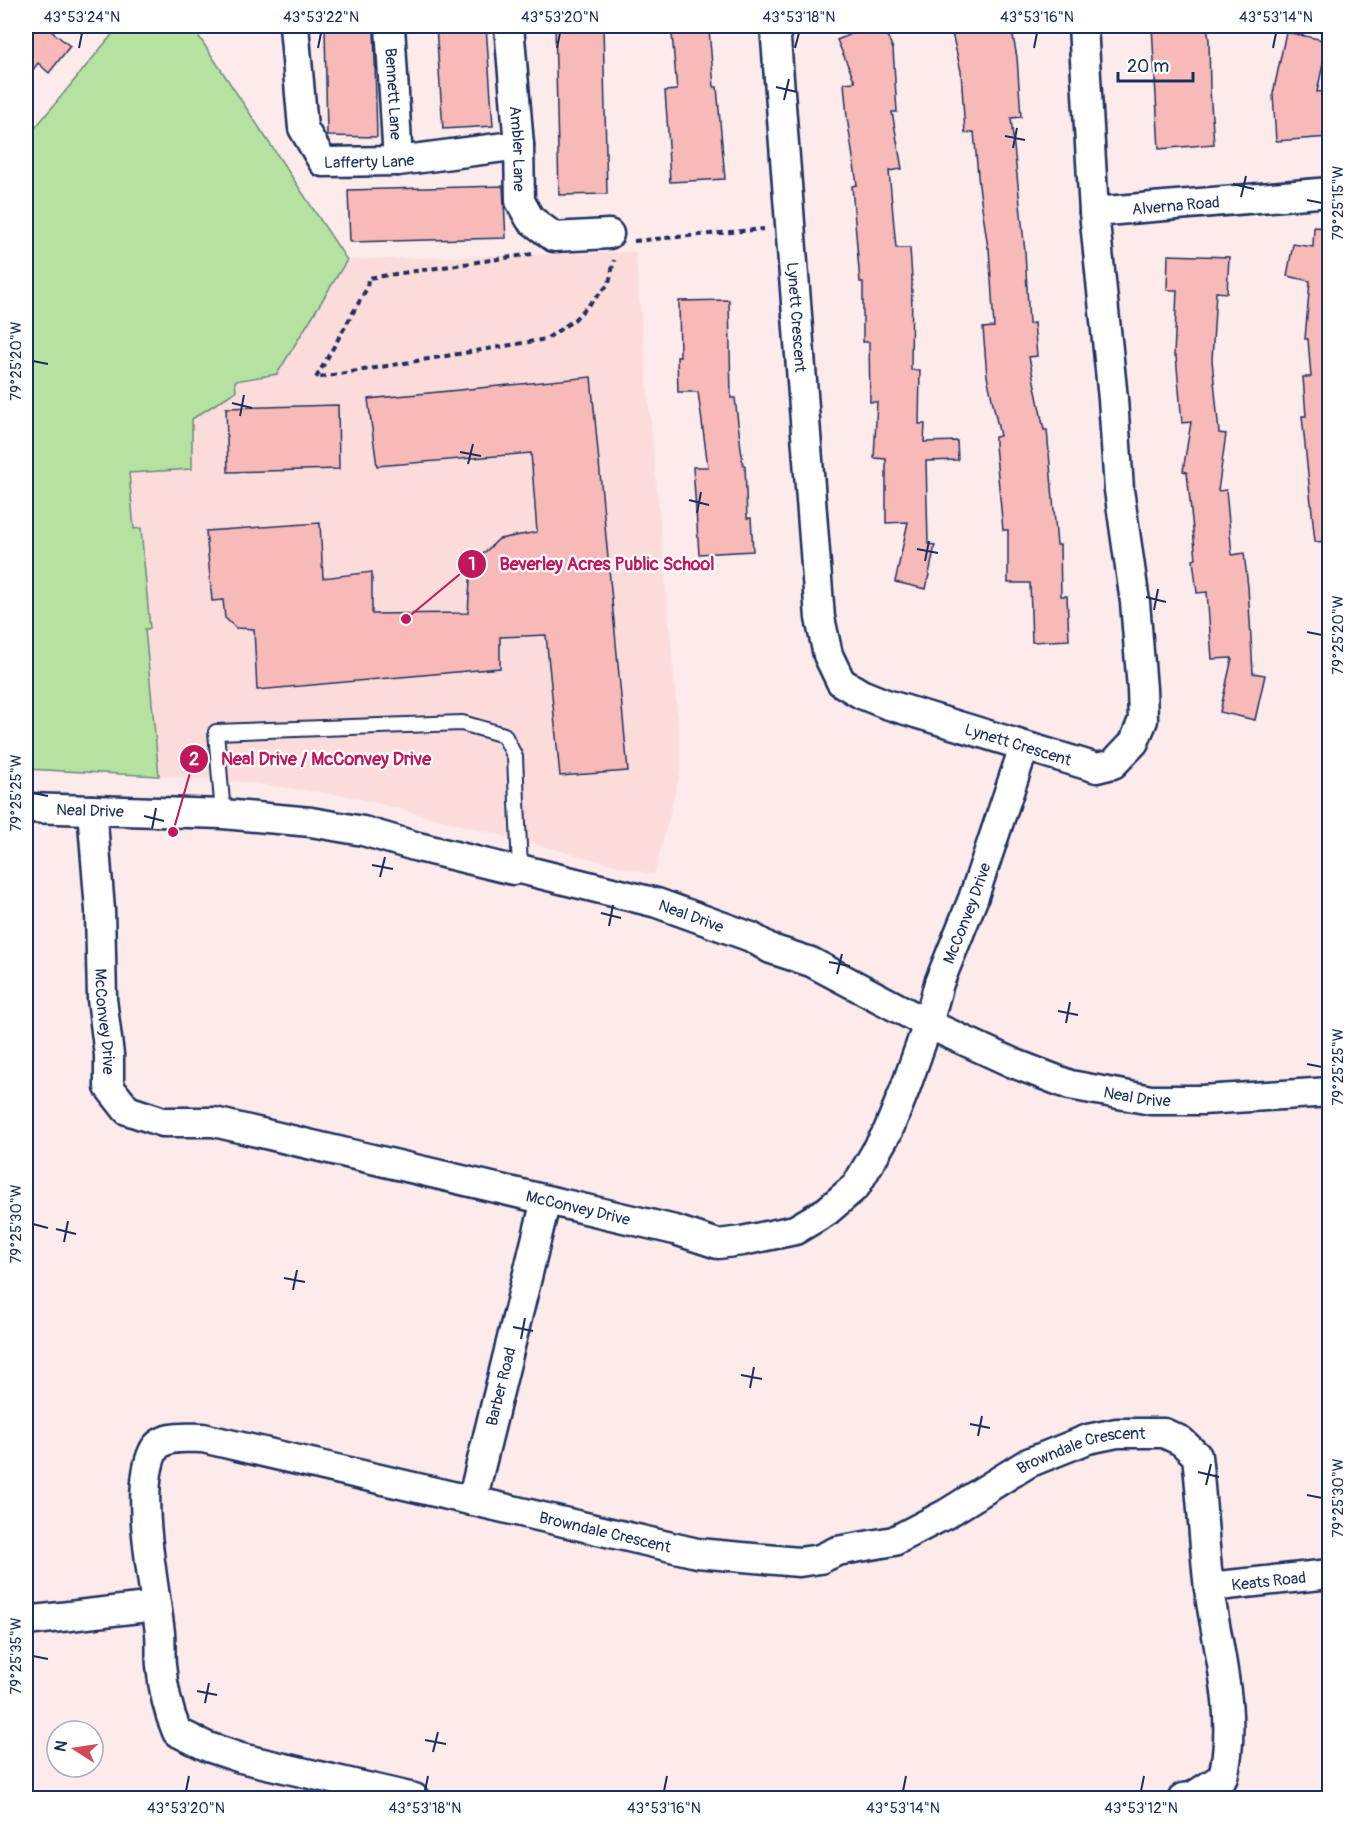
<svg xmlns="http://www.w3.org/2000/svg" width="1355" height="1824" font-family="Pangolin,sans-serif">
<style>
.built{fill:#fbdcdb}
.green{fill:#b5e2a0;stroke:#68887f;stroke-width:1.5}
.building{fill:#f7bab8;stroke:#1b2f5e;stroke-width:1.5}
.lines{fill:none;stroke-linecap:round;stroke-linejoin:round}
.lane-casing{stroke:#1b2f5e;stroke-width:18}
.street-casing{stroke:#1b2f5e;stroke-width:33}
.path{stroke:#1b2f5e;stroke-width:4;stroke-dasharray:6 4.5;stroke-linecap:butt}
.lane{stroke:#fff;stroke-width:14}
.street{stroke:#fff;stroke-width:28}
.ticks{fill:none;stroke:#1b2f5e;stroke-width:2}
.labels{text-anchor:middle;stroke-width:4.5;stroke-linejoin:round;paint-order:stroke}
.street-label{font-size:16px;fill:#1b2f5e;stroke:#fff}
.leader{fill:none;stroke:#c2185b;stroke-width:2}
.callout-dot{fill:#c2185b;stroke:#fff;stroke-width:2}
.mark-label{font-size:18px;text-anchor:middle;font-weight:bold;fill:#fff}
.callout-label{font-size:18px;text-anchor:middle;font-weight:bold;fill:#c2185b;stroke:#fff;stroke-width:4.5;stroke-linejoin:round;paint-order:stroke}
.neatline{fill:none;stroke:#1b2f5e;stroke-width:2}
.ticks-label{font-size:15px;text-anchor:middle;fill:#1b2f5e}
</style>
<rect width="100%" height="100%" fill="#fdeaea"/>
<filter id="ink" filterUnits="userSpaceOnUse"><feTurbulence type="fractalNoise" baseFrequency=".0167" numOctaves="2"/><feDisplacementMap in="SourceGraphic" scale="12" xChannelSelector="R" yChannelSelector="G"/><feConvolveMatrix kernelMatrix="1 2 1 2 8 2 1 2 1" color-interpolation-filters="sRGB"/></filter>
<g filter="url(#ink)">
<polygon class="built" points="635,252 682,765 654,875 349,796 244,782 159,776 129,473 191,469 192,419 236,391 235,381 277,374 347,260"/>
<polygon class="green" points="119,26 192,26 347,260 277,374 235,381 236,391 192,419 192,469 129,473 134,529 141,528 150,629 145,629 159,776 26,769 26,139"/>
<g class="building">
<polygon points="26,26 45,26 70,46 49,73 38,63 26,79"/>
<polygon points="325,26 374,26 377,137 327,136"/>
<polygon points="436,26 486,26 493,126 443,129"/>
<polygon points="555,26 603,26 607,194 559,195"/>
<polygon points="871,26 883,26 893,49 897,112 892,112 902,169 889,171 896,248 910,248 912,279 911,370 920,370 919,424 925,424 924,442 957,441 958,460 926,461 928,544 935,545 926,589 895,582 908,522 886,523 886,459 874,458 877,402 870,402 869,342 863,342 863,282 860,282 852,186 857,185 847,117 844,83 855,82 837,40"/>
<polygon points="987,26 1011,26 1017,57 1021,117 1011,118 1025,252 1029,324 1034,323 1037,356 1029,357 1044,430 1047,430 1057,545 1060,545 1061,596 1067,596 1069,640 1032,642 1030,583 1008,583 1008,530 1003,530 995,445 995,437 1000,436 987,376 983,328 994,327 989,248 988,248 979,186 974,132 965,133 961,71 952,33"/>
<polygon points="1152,26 1207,26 1209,40 1210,90 1214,144 1159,149"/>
<polygon points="709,30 714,87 717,87 725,179 670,182 668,146 669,146 665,91 677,90 672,34"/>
<polygon points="1286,32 1328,41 1317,92 1328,91 1329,137 1276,141 1273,94"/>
<polygon points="503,186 506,238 350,242 348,190"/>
<polygon points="1314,227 1329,228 1329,541 1315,542 1302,416 1306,416 1303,377 1311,377 1308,339 1305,339 1310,281 1287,276 1293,244 1313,247"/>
<polygon points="1168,255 1229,257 1227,293 1216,292 1212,360 1219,433 1226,434 1218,491 1226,490 1232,555 1244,553 1248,587 1253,673 1265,675 1255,720 1220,712 1232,658 1212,659 1207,592 1197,593 1193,560 1196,559 1187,472 1183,471 1191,422 1182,423 1176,356 1174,356 1177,290 1167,290"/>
<polygon points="729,300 731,398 735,398 743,465 745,465 747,518 751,518 753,551 699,554 693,467 708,467 698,392 678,392 677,357 680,357 679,301"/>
<polygon points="591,377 628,771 560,776 546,635 500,637 500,668 257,690 254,629 236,628 225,618 223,600 212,601 206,531 320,523 323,578 372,572 372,614 468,613 471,565 499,539 537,532 531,453 377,466 368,399"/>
<polygon points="338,405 339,469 228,472 226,408"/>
</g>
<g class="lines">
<g class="lane-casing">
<polyline id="lane" points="223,814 216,732 462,723 504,735 515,757 520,869"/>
</g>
<g class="street-casing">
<g id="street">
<path id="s1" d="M 294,26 L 303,128 L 323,162 L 398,161 L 519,145"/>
<path id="s2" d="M 390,26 L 398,161"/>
<path id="s3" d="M 509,26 L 519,145 L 520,201 L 530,219 L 554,237 L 609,234"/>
<path id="s4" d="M 775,26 L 820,618 L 828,655 L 841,682 L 861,694 L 886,704 L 1097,768 L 1113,764 L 1134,742 L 1143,720 L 1142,689 L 1135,602 L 1119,490 L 1113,399 L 1094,212 L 1083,26"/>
<path id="s5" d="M 1094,212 L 1330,192"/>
<path id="s6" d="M 26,808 L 223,814 L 311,822 L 363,831 L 418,847 L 513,870 L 520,869 L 657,903 L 751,937 L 771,949 L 811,962 L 928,1024 L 1013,1063 L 1070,1085 L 1151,1100 L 1202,1100 L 1330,1092"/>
<path id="s7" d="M 92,810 L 100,910 L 102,999 L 109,1055 L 109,1087 L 127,1110 L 163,1122 L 214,1122 L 675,1230 L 718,1244 L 742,1241 L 795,1230 L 827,1211 L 856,1186 L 888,1131 L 905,1089 L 928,1024 L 939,983 L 973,899 L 1024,747"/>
<path id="s8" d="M 472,1501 L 546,1200"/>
<path id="s9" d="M 1209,1587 L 1330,1574"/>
<polyline points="26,1621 156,1606"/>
<path id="s10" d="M 414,1798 L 241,1758 L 208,1747 L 177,1732 C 168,1711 163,1688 161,1665 C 160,1655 161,1644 160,1633 C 155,1588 134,1492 153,1452 C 161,1434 187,1438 203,1438 L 697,1553 L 799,1562 L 820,1559 L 837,1551 L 894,1541 L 946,1514 L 1028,1463 L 1088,1439 L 1117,1433 L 1164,1433 L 1181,1441 L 1197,1456 C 1202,1500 1204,1545 1209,1589 C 1218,1651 1238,1716 1223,1777 L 1192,1797 L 1183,1798"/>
</g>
</g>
<g class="path">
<polyline points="634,241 764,229"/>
<polyline points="532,254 368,278 367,288 316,378 546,339 574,320 609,284 614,260"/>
</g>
<use href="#lane" class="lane"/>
<use href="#street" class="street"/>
</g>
</g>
<path class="ticks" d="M 79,48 L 82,33M 318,48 L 321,33M 557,48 L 560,33M 795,48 L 799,33M 1034,48 L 1037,33M 1273,48 L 1276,33M 776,87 L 797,92M 784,100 L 789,79M 1005,136 L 1025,140M 1013,148 L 1017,128M 1233,184 L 1254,189M 1241,197 L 1246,176M 1307,200 L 1322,203M 33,361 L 48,364M 232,403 L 252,408M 240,416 L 244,395M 460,452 L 481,456M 468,464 L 473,444M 689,500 L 709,505M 697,513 L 701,492M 917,549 L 938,553M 925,561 L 929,541M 1146,597 L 1166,602M 1154,610 L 1158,589M 1307,632 L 1322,635M 33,793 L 48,796M 144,816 L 164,821M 152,829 L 156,808M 372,865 L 393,869M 380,877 L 385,857M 601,913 L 621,918M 609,926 L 613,905M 829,962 L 850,966M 837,974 L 842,954M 1058,1011 L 1078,1015M 1066,1023 L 1070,1002M 1307,1064 L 1322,1067M 33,1224 L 48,1228M 56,1229 L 76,1234M 64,1242 L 68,1221M 284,1278 L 305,1282M 293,1290 L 297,1270M 513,1327 L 533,1331M 521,1339 L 525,1318M 741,1375 L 762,1379M 750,1388 L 754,1367M 970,1424 L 990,1428M 978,1436 L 982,1416M 1198,1472 L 1219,1477M 1206,1485 L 1211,1464M 1307,1495 L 1322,1498M 33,1656 L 48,1659M 197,1691 L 217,1695M 205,1703 L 209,1683M 425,1740 L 446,1744M 433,1752 L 438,1732M 186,1791 L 189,1776M 425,1791 L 428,1776M 664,1791 L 667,1776M 903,1791 L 906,1776M 1141,1791 L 1144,1776"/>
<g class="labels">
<g class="street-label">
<text dy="6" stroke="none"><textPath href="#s2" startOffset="68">Bennett Lane</textPath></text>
<text dy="6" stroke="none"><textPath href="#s3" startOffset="123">Ambler Lane</textPath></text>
<text dy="6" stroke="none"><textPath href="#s1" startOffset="188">Lafferty Lane</textPath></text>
<text dy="6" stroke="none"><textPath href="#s5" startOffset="82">Alverna Road</textPath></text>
<text dy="6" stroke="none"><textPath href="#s4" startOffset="292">Lynett Crescent</textPath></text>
<text dy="6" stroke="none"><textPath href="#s4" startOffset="850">Lynett Crescent</textPath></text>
<text dy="6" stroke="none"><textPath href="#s6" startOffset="64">Neal Drive</textPath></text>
<text dy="6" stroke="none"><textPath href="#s7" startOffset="1364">McConvey Drive</textPath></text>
<text dy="6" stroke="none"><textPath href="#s6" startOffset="678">Neal Drive</textPath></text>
<text dy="6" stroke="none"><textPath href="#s7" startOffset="212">McConvey Drive</textPath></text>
<text dy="6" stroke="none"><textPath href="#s6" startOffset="1162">Neal Drive</textPath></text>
<text dy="6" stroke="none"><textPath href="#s7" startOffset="770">McConvey Drive</textPath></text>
<text dy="6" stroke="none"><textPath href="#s8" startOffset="118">Barber Road</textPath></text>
<text dy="6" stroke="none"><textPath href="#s10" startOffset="1504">Browndale Crescent</textPath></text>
<text dy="6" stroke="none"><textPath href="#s10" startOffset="999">Browndale Crescent</textPath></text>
<text dy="6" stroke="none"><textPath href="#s9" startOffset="60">Keats Road</textPath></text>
</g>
</g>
<path class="leader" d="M406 619L472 564M173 832L194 759"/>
<g class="callout-dot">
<circle cx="406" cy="619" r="6"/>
<circle cx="173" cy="832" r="6"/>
<circle cx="472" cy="564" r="15"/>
<circle cx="194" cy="759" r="15"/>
</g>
<g class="mark-label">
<text x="472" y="570">1</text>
<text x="194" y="765">2</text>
</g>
<g class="callout-label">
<text x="607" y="570">Beverley Acres Public School</text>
<text x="326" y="765">Neal Drive / McConvey Drive</text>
</g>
<rect width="1355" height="1824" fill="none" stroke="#fff" stroke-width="66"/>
<g transform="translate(75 1749) rotate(282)"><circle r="28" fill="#ffffff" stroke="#a4acbf" stroke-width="1.5"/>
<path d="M0-4.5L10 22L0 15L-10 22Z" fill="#d1495b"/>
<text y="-9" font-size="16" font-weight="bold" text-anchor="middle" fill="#1b2f5e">N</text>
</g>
<path d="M1118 72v9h75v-9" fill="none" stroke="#1b2f5e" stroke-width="3"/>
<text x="1127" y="72" font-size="18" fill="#1b2f5e" stroke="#ffffff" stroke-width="4.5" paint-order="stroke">20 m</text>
<rect x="33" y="33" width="1289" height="1758" class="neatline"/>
<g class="ticks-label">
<text x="82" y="22">43°53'24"N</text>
<text x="321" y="22">43°53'22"N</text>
<text x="560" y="22">43°53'20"N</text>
<text x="799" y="22">43°53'18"N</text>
<text x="1037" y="22">43°53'16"N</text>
<text x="1276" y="22">43°53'14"N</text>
<text transform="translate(1338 203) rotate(-90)" y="5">79°25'15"W</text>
<text transform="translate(16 361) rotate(-90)" y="5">79°25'20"W</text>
<text transform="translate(1338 635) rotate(-90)" y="5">79°25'20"W</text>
<text transform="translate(16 793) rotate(-90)" y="5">79°25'25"W</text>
<text transform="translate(1338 1067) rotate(-90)" y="5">79°25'25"W</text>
<text transform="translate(16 1224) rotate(-90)" y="5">79°25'30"W</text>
<text transform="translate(1338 1498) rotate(-90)" y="5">79°25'30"W</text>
<text transform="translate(16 1656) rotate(-90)" y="5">79°25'35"W</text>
<text x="186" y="1813">43°53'20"N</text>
<text x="425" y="1813">43°53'18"N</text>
<text x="664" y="1813">43°53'16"N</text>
<text x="903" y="1813">43°53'14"N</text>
<text x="1141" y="1813">43°53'12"N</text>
</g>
</svg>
